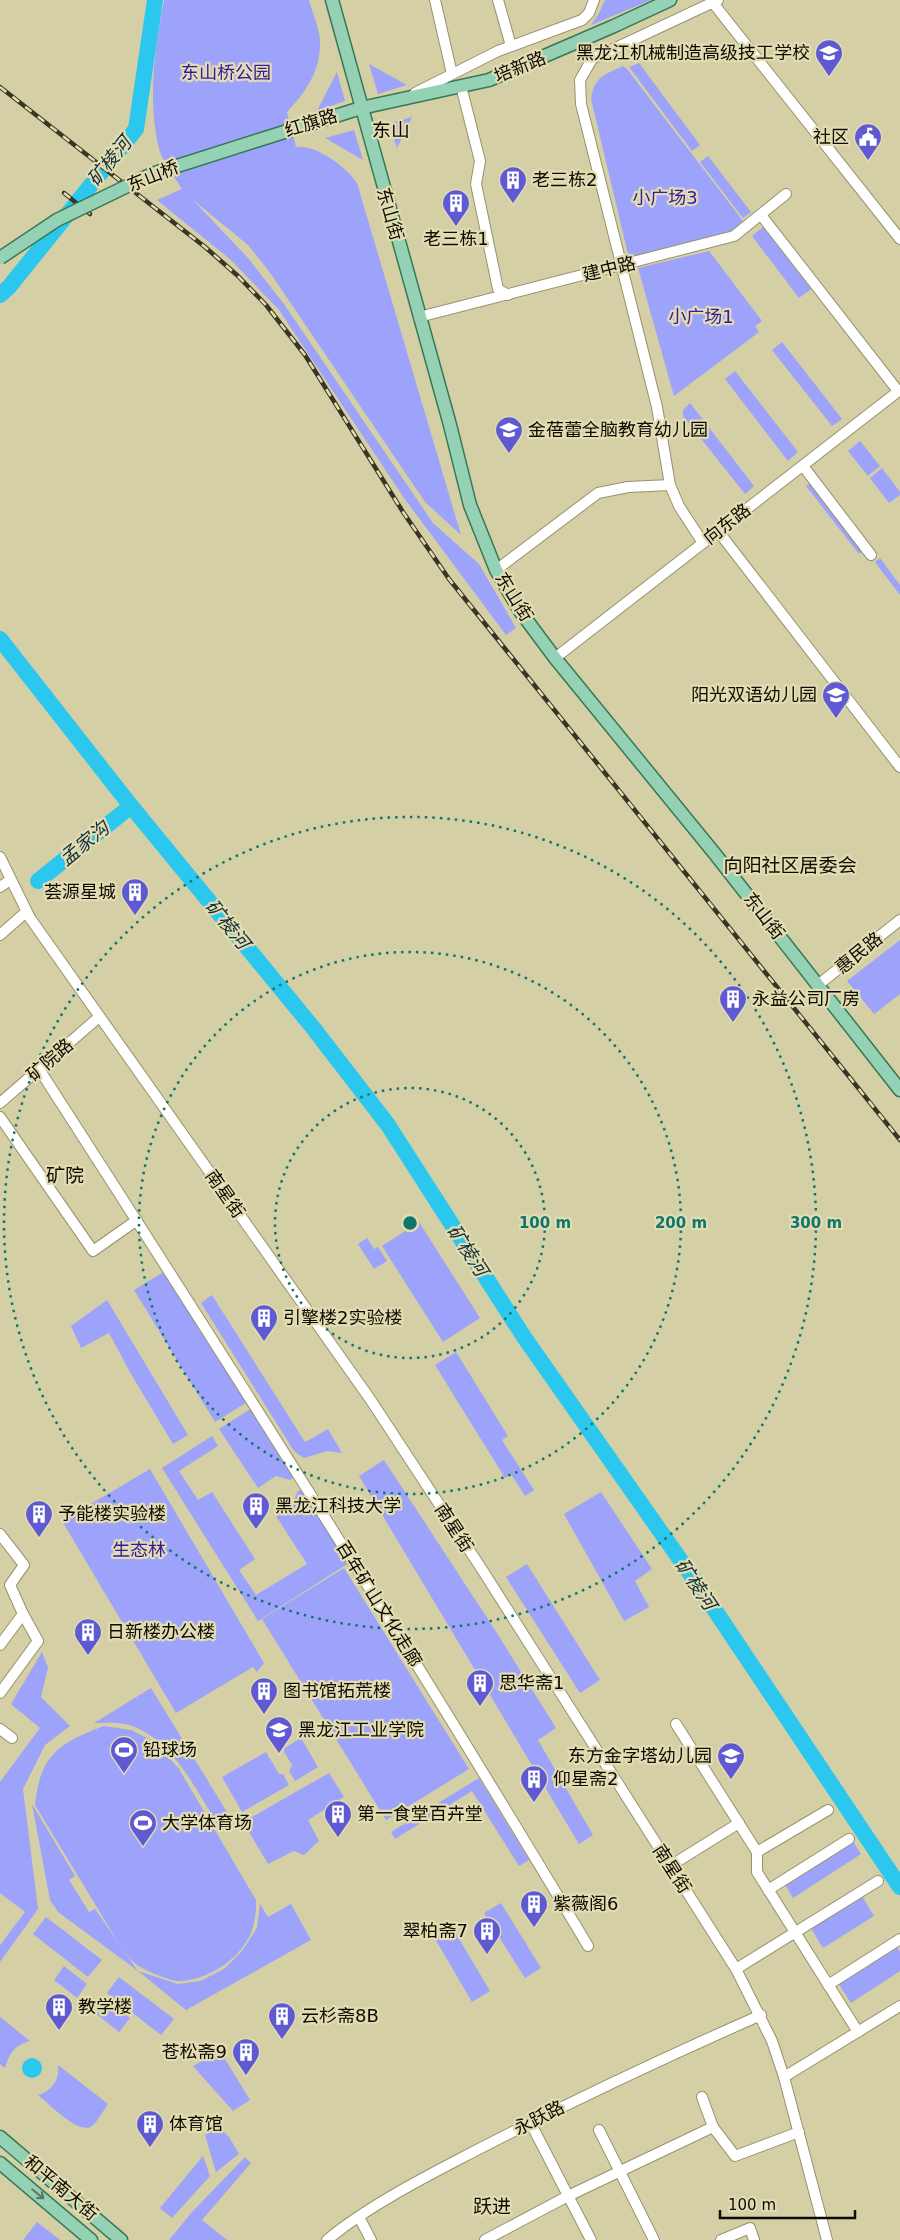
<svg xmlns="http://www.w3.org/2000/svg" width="900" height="2240" font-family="'DejaVu Sans','Noto Sans SC',sans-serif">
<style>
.green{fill:#9da2fb}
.water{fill:#2cc7ef}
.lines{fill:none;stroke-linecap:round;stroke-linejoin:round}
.river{stroke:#2cc7ef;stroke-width:16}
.minor-casing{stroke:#98926c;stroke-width:12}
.major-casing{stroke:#377856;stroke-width:15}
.minor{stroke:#fff;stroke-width:10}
.major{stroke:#94d1b5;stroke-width:12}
.rail-casing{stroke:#393524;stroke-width:4.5}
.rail{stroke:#e2dcb3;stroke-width:2.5;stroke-dasharray:8;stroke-linecap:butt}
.major-bridge-casing{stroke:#377856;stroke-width:15;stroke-linecap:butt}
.major-bridge{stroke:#94d1b5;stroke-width:12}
.oneway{stroke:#587864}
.ring{fill:none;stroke:#0f766e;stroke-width:2.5;stroke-dasharray:2.5 5}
.labels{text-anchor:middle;stroke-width:4.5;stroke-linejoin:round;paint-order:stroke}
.poi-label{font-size:18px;fill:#0e0b01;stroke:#e2dcb3;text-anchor:start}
.street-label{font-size:18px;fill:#0e0b01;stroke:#e2dcb3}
.park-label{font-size:18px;fill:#35199f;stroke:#e2dcb3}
.neighbourhood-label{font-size:19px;fill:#0e0b01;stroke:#e2dcb3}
.water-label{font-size:19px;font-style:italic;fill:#123039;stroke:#e2dcb3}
.centre{fill:#0f766e;stroke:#e2dcb3;stroke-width:2.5}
.ring-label{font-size:15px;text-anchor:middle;font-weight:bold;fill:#0f766e;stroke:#e2dcb3;stroke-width:4.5;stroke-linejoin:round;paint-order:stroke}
</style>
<rect width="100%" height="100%" fill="#d5cfa6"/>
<g class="green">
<path d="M 164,0 L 309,0 C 312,13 321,31 320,45 C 320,72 305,93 287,112 L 296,147 C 317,145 345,166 357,183 L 461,535 L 425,502 L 271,274 L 248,245 L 193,200 L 248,258 L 284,304 L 433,523 L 479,564 L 516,628 L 506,635 L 404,498 L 279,310 L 231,260 L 157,200 L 182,189 C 175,177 163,163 159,149 C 147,100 155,49 164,0 Z"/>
<polygon points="605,0 651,0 591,25 599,13"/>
<polygon points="639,63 700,145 692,151 629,67"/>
<polygon points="369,64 407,85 378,94"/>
<path d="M 623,66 L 627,69 L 743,221 L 731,231 L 633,257 L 628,254 L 591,99 C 594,77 604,75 623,66 Z"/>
<polygon points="337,72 345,101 317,111"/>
<polygon points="412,117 397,148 389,124"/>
<polygon points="354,130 363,160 325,138"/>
<polygon points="708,156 751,212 743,218 700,162"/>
<polygon points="763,227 811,289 799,298 752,236"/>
<polygon points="709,251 762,321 755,326 759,332 674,396 638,268"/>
<polygon points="782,342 842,419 832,426 772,350"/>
<polygon points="735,371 798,452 788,461 725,379"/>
<polygon points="690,403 754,486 745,494 683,416 683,410"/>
<polygon points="860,441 880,466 868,476 848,451"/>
<polygon points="882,468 900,492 900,495 889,503 870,478"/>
<polygon points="812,482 864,550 859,554 806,486"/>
<polygon points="880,558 900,585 900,595 875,562"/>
<polygon points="900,940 900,994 874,1014 847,981"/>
<polygon points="419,1222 480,1318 443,1342 382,1246"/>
<polygon points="367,1238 374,1249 378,1247 387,1261 374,1269 358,1244"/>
<polygon points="167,1270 249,1401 215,1422 134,1290"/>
<polygon points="212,1295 305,1442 328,1429 342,1453 327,1451 304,1458 294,1451 201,1303"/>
<polygon points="107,1300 188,1435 173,1444 131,1374 109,1333 81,1348 71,1326"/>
<polygon points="456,1352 508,1436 502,1440 534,1490 525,1496 511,1474 505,1478 435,1365"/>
<polygon points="252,1408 295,1477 290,1480 276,1476 258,1488 219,1429"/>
<polygon points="212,1436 218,1446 179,1471 198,1500 212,1492 255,1559 239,1570 256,1595 307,1564 276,1516 293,1505 297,1492 302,1489 349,1563 258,1621 162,1468"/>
<polygon points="384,1460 495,1630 556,1728 538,1740 593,1835 579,1844 359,1476"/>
<polygon points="150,1469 264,1663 257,1672 253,1667 176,1713 62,1521"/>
<polygon points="601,1492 652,1569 635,1581 649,1607 624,1621 564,1514"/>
<polygon points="527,1564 600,1680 580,1693 506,1577"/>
<polygon points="344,1568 469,1769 386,1820 262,1619"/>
<polygon points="42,1652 48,1668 41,1697 70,1726 45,1745 23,1789 38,1909 0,1962 0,1945 25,1912 0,1893 0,1782 40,1728 11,1704"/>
<path d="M 151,1688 L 230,1817 L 218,1825 C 197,1791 175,1745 137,1728 C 123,1721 108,1723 94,1723 Z"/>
<path d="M 104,1726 L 131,1730 L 155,1742 L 179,1769 L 256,1900 C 256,1907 256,1915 254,1923 C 248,1954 210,1981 179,1981 C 169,1981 144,1970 136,1964 C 130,1960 126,1952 121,1947 L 35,1805 C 40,1755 59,1743 104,1726 Z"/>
<polygon points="301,1738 318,1767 295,1781 289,1771 292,1765 284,1752 285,1748"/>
<polygon points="266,1752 279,1774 283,1774 289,1785 242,1812 222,1777"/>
<polygon points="329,1773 344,1797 308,1820 319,1841 304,1855 294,1851 268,1864 243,1822"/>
<polygon points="479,1778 529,1860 519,1866 472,1791 395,1839 391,1832"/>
<polygon points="32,1804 75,1876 69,1880 89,1912 95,1909 138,1971 178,1984 200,1981 224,1969 242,1951 257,1928 260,1904 268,1917 291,1904 311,1940 186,2010 138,1971 58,1912 50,1900"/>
<polygon points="852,1840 861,1854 793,1898 784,1883"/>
<polygon points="862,1896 874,1916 823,1948 811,1928"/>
<polygon points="501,1903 541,1968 525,1978 484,1913"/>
<polygon points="46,1917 102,1960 88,1977 33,1934"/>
<polygon points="452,1927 490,1991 472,2002 434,1937"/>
<polygon points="896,1945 900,1952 900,1971 851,2003 838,1983"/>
<polygon points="64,1966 87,1984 77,1998 54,1980"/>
<polygon points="119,1977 174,2019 161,2035 107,1993"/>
<polygon points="106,1999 130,2018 119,2032 94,2012"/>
<path d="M 0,2017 L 30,2041 C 15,2045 9,2053 5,2068 L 0,2064 Z"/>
<polygon points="220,2051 250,2100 233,2111 193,2066"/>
<path d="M 58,2065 L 108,2104 C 103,2111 98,2121 92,2126 C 80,2136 48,2103 38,2095 C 52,2091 60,2079 58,2065 Z"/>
<polygon points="218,2127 229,2137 239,2154 216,2172 205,2135"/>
<polygon points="203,2156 210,2176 172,2218 160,2208"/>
<polygon points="245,2157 251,2163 202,2220 227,2240 169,2240 192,2212"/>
<polygon points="37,2222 60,2240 23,2240"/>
</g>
<circle class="water" cx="32" cy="2068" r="10"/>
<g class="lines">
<g class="river">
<polyline points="0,295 9,287 136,129 155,0"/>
<polyline points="0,639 131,806 314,1029 388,1125 524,1337 698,1585 900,1887"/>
<polyline points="38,881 131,806"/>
</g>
<g class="minor-casing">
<g id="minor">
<polyline points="435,0 452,74"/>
<polyline points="498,0 511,46"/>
<polyline points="713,3 900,239"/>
<polyline points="461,86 480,161 476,184 498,289 508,295"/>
<polyline points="415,93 498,51 582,20 589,13 594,0"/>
<polyline points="761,215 898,391"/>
<polyline points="419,317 734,236 786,194"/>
<polyline points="803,466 871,555"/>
<polyline points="718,531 900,767"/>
<polyline points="703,543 679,506 670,485 657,407 581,104 580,80 592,59 718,0"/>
<polyline points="496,570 598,493 628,487 670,485"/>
<polyline points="555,658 900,390"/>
<polyline points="0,857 30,918 370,1399 483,1571 736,1969 772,2041 784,2077 827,2240"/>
<polyline points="0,887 10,880"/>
<polyline points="0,935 26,912"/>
<polyline points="818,985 900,920"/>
<path d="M 39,1069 C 226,1359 411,1650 588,1946"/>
<polyline points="0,1103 99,1017"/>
<polyline points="0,1117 93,1251 137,1220"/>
<polyline points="0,1534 24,1565 10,1585 23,1614 0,1645"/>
<polyline points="0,1693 38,1641 23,1614"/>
<polyline points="676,1724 757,1852 757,1872 858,2032"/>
<polyline points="0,1729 12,1738"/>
<polyline points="757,1852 828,1810"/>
<polyline points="670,1866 739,1823"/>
<polyline points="768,1890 849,1839"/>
<polyline points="736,1969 878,1881"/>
<polyline points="828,1985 900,1939"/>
<polyline points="784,2077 900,2006"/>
<polyline points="702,2097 713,2127 735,2156 799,2132"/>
<polyline points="530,2122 591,2240"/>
<polyline points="599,2130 654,2240"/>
<polyline points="359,2217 371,2240"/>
<path d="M 327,2240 C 368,2206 425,2177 473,2152 C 568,2103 663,2058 761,2015"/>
<polyline points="485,2240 568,2196 713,2127"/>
<polyline points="721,2240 750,2228 754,2240"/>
</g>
</g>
<g class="major-casing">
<g id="major">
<polyline points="332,0 450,425 470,505 496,570 520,611 555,658 715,854 900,1090"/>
<polyline points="262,139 361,108 489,80 614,26 670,0"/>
<polyline points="0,2137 121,2240"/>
<polyline points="0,2163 91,2240"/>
</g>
</g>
<use href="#minor" class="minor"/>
<use href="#major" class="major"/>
<g class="rail-casing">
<g id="rail">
<polyline points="0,87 205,247 238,276 266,305 305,355 403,512 449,579 900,1140"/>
<polyline points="64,193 90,214"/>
</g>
</g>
<use href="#rail" class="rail"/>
<g class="major-bridge-casing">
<polyline id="major-bridge" points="0,258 57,220 152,174 262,139"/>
</g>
<use href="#major-bridge" class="major-bridge"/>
</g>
<defs><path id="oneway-shaft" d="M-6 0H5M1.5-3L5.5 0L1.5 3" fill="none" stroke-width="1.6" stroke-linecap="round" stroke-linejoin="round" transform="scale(1.25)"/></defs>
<use class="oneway" href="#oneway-shaft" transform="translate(38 2194) rotate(39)"/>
<g class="ring">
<circle cx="410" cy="1223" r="135"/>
<circle cx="410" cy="1223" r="271"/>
<circle cx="410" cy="1223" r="406"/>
</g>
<defs>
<g id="university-pin" transform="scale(1.4375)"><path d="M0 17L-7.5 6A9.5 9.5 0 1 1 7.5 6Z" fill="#5f5ad3" stroke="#e2dcb3"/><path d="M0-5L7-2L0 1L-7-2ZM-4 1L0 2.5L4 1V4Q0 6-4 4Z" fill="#fff"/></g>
<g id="civic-pin" transform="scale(1.4375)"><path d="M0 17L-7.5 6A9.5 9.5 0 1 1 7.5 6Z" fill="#5f5ad3" stroke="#e2dcb3"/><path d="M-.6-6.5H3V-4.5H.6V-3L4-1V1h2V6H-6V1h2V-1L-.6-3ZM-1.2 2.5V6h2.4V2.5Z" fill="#fff"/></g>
<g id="building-pin" transform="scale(1.4375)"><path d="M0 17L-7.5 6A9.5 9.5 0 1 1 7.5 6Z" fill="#5f5ad3" stroke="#e2dcb3"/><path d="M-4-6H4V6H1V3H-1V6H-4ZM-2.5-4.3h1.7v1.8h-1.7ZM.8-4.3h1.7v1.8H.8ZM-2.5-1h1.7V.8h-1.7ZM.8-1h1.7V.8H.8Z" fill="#fff"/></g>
<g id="school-pin" transform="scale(1.4375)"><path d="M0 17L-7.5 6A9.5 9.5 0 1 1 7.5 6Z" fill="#5f5ad3" stroke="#e2dcb3"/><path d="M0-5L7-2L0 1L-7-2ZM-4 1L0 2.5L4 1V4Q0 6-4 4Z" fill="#fff"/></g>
<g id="stadium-pin" transform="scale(1.4375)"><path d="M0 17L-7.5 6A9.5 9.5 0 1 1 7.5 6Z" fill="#5f5ad3" stroke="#e2dcb3"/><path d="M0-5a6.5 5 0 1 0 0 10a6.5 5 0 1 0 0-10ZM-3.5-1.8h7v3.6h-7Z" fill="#fff"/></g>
</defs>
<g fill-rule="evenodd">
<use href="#university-pin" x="829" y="53"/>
<use href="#civic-pin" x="868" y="137"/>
<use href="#building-pin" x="513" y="180"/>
<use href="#building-pin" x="456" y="203"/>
<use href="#school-pin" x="509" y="430"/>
<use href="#school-pin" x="836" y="695"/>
<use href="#building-pin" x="135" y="892"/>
<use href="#building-pin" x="733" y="999"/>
<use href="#building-pin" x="264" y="1318"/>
<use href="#building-pin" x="256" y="1506"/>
<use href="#building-pin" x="39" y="1514"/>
<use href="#building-pin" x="88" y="1632"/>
<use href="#building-pin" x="480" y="1683"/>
<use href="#building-pin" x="264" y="1691"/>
<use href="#university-pin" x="279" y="1730"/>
<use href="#stadium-pin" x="124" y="1750"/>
<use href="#school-pin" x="731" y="1756"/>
<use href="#building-pin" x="534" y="1779"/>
<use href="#building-pin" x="338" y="1814"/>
<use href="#stadium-pin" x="143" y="1823"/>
<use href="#building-pin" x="534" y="1904"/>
<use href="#building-pin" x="487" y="1931"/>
<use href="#building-pin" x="59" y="2007"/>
<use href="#building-pin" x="282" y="2016"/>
<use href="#building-pin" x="246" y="2052"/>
<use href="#building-pin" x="150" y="2124"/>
</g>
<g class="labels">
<g class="poi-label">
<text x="810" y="59" text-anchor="end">黑龙江机械制造高级技工学校</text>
<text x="849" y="143" text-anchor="end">社区</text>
<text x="532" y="186">老三栋2</text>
<text x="456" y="245" text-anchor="middle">老三栋1</text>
<text x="528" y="436">金蓓蕾全脑教育幼儿园</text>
<text x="817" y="701" text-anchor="end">阳光双语幼儿园</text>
<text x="116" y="898" text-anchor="end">荟源星城</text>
<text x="752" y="1005">永益公司厂房</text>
<text x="283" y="1324">引擎楼2实验楼</text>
<text x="275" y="1512">黑龙江科技大学</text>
<text x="58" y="1520">予能楼实验楼</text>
<text x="107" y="1638">日新楼办公楼</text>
<text x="499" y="1689">思华斋1</text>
<text x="283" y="1697">图书馆拓荒楼</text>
<text x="298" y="1736">黑龙江工业学院</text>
<text x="143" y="1756">铅球场</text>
<text x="712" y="1762" text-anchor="end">东方金字塔幼儿园</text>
<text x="553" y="1785">仰星斋2</text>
<text x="357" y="1820">第一食堂百卉堂</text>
<text x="162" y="1829">大学体育场</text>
<text x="553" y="1910">紫薇阁6</text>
<text x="468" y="1937" text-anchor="end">翠柏斋7</text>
<text x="78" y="2013">教学楼</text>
<text x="301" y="2022">云杉斋8B</text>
<text x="227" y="2058" text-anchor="end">苍松斋9</text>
<text x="169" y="2130">体育馆</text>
</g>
<g class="street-label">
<text transform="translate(520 67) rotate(-22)" y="6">培新路</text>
<text transform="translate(311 123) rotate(-17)" y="6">红旗路</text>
<text transform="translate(153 176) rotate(-22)" y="6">东山桥</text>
<text transform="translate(390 214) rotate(74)" y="6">东山街</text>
<text transform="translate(609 269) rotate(-14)" y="6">建中路</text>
<text transform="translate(727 524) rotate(-38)" y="6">向东路</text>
<text transform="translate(514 597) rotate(58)" y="6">东山街</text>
<text transform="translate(764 916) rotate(52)" y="6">东山街</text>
<text transform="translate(859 953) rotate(-39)" y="6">惠民路</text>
<text transform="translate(50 1060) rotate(-41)" y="6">矿院路</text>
<text transform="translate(225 1194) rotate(55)" y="6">南星街</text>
<text transform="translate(454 1528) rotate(57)" y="6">南星街</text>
<text transform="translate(379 1604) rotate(58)" y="6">百年矿山文化走廊</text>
<text transform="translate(672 1869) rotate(57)" y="6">南星街</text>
<text transform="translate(539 2118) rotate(-27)" y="6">永跃路</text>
<text transform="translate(61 2188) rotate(40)" y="6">和平南大街</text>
</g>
<g class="park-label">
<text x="226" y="79">东山桥公园</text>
<text x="665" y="204">小广场3</text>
<text x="701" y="323">小广场1</text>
<text x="139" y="1556">生态林</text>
</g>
<g class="neighbourhood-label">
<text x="391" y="137">东山</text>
<text x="790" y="872">向阳社区居委会</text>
<text x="65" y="1182">矿院</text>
<text x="492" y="2213">跃进</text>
</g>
<g class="water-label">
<text transform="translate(109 161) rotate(-51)" y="7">矿棱河</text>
<text transform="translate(84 843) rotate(-39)" y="7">孟家沟</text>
<text transform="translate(228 924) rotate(51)" y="7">矿棱河</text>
<text transform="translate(468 1250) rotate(57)" y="7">矿棱河</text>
<text transform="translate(696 1584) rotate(56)" y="7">矿棱河</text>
</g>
</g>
<circle cx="410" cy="1223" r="8" class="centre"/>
<g class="ring-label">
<text x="545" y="1228">100 m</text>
<text x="681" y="1228">200 m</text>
<text x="816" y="1228">300 m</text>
</g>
<path d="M720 2210v8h135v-8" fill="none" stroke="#0e0b01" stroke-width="2.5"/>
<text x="728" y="2210" font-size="15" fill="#0e0b01" stroke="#e2dcb3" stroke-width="4" paint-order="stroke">100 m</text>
</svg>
